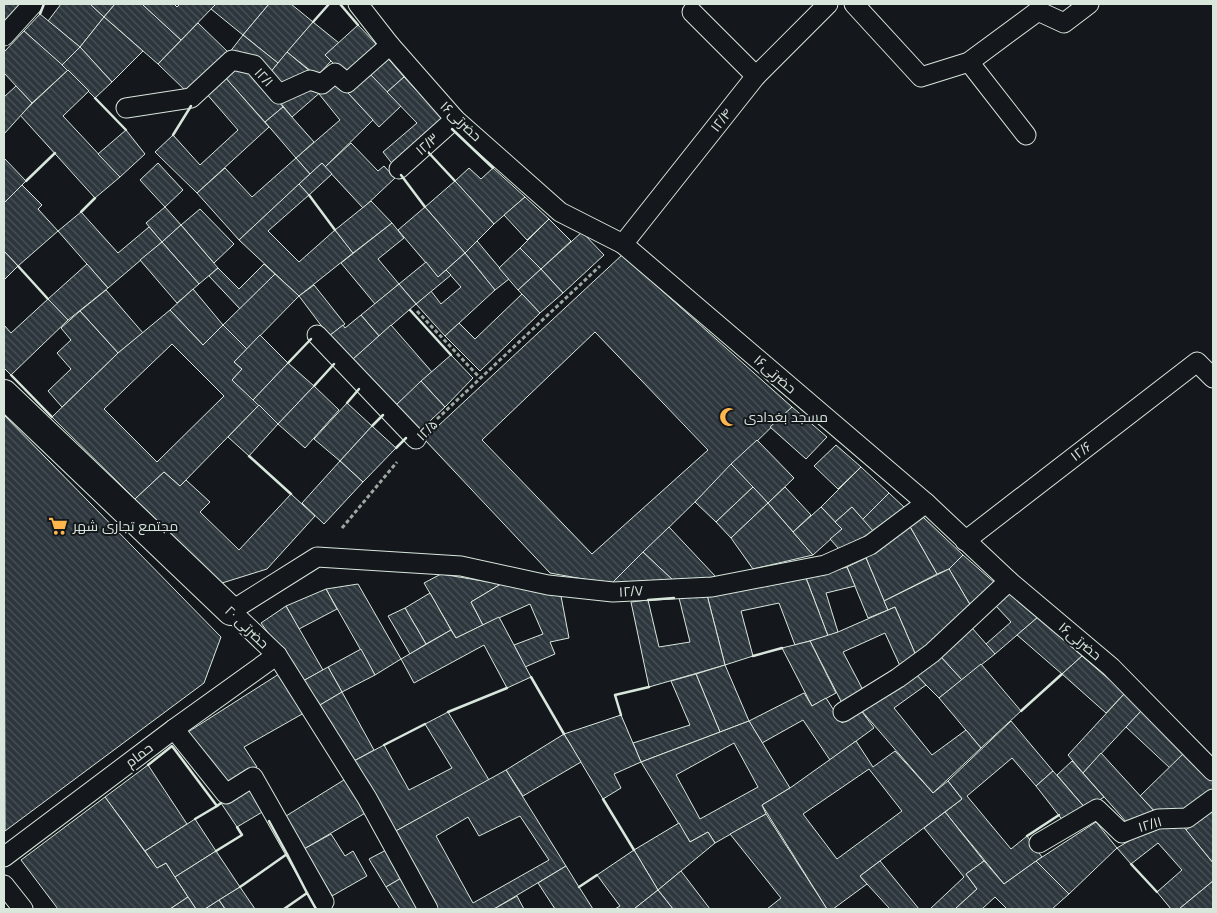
<svg xmlns="http://www.w3.org/2000/svg" width="1217" height="913" font-family="Helvetica,Cairo,sans-serif">
<style>
.building{fill:url(#building-back-hatch);stroke:#d8e6dc;fill-rule:evenodd}
.lines{fill:none;stroke-linecap:round;stroke-linejoin:round}
.service-casing{stroke:#d8e6dc;stroke-width:21}
.minor-casing{stroke:#d8e6dc;stroke-width:30}
.path{stroke:#9da8a2;stroke-width:3;stroke-dasharray:4 2.5;stroke-linecap:butt}
.service{stroke:#14181c;stroke-width:19}
.minor{stroke:#14181c;stroke-width:28}
.wall{stroke:#d8e6dc;stroke-width:2.5}
.labels{text-anchor:middle;stroke-width:4;stroke-linejoin:round;paint-order:stroke}
.street-label{font-size:14px;fill:#d8e6dc;stroke:#14181c}
.poi-label{font-size:14px;fill:#d8e6dc;stroke:#14181c;text-anchor:start}
</style>
<defs>
<pattern id="building-back-hatch" width="6" height="6" patternUnits="userSpaceOnUse" patternTransform="scale(1.25)"><rect width="6" height="6" fill="#2c363c"/><path d="M-1 5l2 2M0 0l6 6M5-1l2 2" fill="none" stroke="#4a5358"/></pattern>
</defs>
<rect width="100%" height="100%" fill="#14181c"/>
<g class="building">
<polygon points="4,4 20,4 24,7 7,24 4,20"/>
<polygon points="61,4 90,4 104,17 80,47 48,21"/>
<polygon points="90,4 115,4 104,17"/>
<polygon points="115,4 142,4 181,40 158,64 104,17"/>
<polygon points="142,4 174,4 177,7 180,4 216,4 181,40"/>
<polygon points="216,4 269,4 243,35 211,9"/>
<polygon points="269,4 291,4 313,22 278,63 243,35"/>
<polygon points="40,14 80,47 62,65 24,31"/>
<polygon points="104,17 143,51 112,82 80,47"/>
<polygon points="313,22 339,43 325,55 331,61 317,76 287,52"/>
<polygon points="198,23 229,53 189,94 158,64"/>
<polygon points="358,25 379,47 345,75 325,55"/>
<polygon points="24,31 68,70 32,103 4,73 4,52"/>
<polygon points="243,35 278,63 269,74 229,53"/>
<polygon points="80,47 112,82 95,98 62,65"/>
<polygon points="287,52 312,73 282,88 269,74"/>
<polygon points="386,56 404,77 387,92 368,72"/>
<polygon points="234,66 250,68 283,107 265,122 223,75"/>
<polygon points="68,70 89,91 63,116 120,177 95,198 20,115"/>
<polygon points="368,72 401,106 379,127 346,91"/>
<polygon points="223,75 269,127 197,193 155,152 173,135 200,165 238,130 205,92"/>
<polygon points="404,77 445,121 394,166 383,152 417,123 387,92"/>
<polygon points="336,80 373,120 325,167 322,163 310,174 296,158 340,120 319,94"/>
<polygon points="313,84 323,90 292,117 279,101"/>
<polygon points="16,86 32,103 4,134 4,97"/>
<polygon points="283,107 314,142 296,158 265,122"/>
<polygon points="126,130 145,154 120,177 98,154"/>
<polygon points="351,143 378,171 384,166 395,178 363,208 325,167"/>
<polygon points="4,158 26,181 4,203"/>
<polygon points="296,158 310,174 239,240 197,193 225,168 252,197"/>
<polygon points="158,163 183,190 165,207 140,180"/>
<polygon points="322,163 332,174 309,195 299,184"/>
<polygon points="469,168 481,179 493,168 525,197 494,224 455,181"/>
<polygon points="455,181 494,224 465,253 425,207"/>
<polygon points="299,184 309,195 268,231 299,262 335,230 353,253 299,296 239,240"/>
<polygon points="22,185 42,205 38,209 58,231 18,266 4,251 4,203"/>
<polygon points="525,197 549,219 527,240 504,215"/>
<polygon points="371,201 392,223 353,253 335,230"/>
<polygon points="165,207 181,225 162,242 146,223"/>
<polygon points="425,207 465,253 438,277 398,230"/>
<polygon points="200,209 234,244 214,263 181,225"/>
<polygon points="81,212 118,253 149,227 162,242 108,288 58,231"/>
<polygon points="549,219 571,241 541,269 520,248"/>
<polygon points="392,223 404,238 378,259 399,284 375,304 341,263"/>
<polygon points="181,225 218,268 199,284 162,242"/>
<polygon points="582,232 604,255 563,293 541,269"/>
<polygon points="477,241 509,279 495,290 465,253"/>
<polygon points="162,242 199,284 177,303 140,260"/>
<polygon points="520,248 541,269 518,290 499,268"/>
<polygon points="4,251 18,266 4,280"/>
<polygon points="465,253 495,290 445,336 416,304 431,291 441,304 461,287 446,270"/>
<path d="M 622,255 L 792,407 L 611,584 L 550,573 L 424,439 ZM 595,332 L 708,450 L 592,554 L 482,440 Z"/>
<polygon points="426,262 438,277 446,270 451,275 416,304 399,284"/>
<polygon points="87,264 108,288 68,320 48,299"/>
<polygon points="264,264 275,274 240,309 209,276 218,268 239,289"/>
<polygon points="541,269 563,293 540,313 518,290"/>
<polygon points="275,274 299,296 247,349 223,325"/>
<polygon points="399,284 416,304 379,336 361,315"/>
<polygon points="314,285 345,324 329,336 299,296"/>
<polygon points="193,289 223,325 203,345 170,310"/>
<polygon points="106,290 143,333 118,353 80,311"/>
<polygon points="522,294 540,313 480,371 445,336 459,323 475,339"/>
<polygon points="48,299 68,320 11,375 4,368 4,325 11,333"/>
<path d="M 170,310 L 203,345 L 223,325 L 247,349 L 234,362 L 242,369 L 232,380 L 259,405 L 180,486 L 164,472 L 135,499 L 52,417 L 118,353 ZM 172,344 L 224,396 L 157,462 L 104,409 Z"/>
<polygon points="80,311 118,353 62,407 48,391 71,369 57,353 71,340 61,328"/>
<polygon points="361,315 379,336 352,360 329,336 343,325 345,328"/>
<polygon points="391,325 432,372 394,407 352,360"/>
<polygon points="260,335 288,363 253,400 232,380 242,369 234,362"/>
<polygon points="451,355 473,378 445,407 421,381"/>
<polygon points="288,363 314,386 278,424 253,400"/>
<polygon points="421,381 445,407 418,432 394,407"/>
<polygon points="314,386 339,410 305,448 278,424"/>
<polygon points="347,403 372,426 340,461 314,439"/>
<polygon points="259,405 278,424 249,456 228,437"/>
<polygon points="792,407 827,437 806,459 770,427"/>
<polygon points="4,415 221,637 204,683 5,831"/>
<polygon points="372,426 396,448 363,482 340,461"/>
<polygon points="757,440 794,478 768,503 731,464"/>
<polygon points="836,445 861,467 838,489 814,466"/>
<polygon points="340,461 363,482 324,524 302,503"/>
<polygon points="731,464 753,487 716,522 695,502"/>
<polygon points="861,467 889,493 862,520 852,507 835,522 821,507"/>
<polygon points="164,472 180,486 186,480 210,502 200,512 239,550 291,494 315,516 267,569 222,583 135,499"/>
<polygon points="753,487 768,503 731,538 716,522"/>
<polygon points="785,487 811,515 793,532 768,503"/>
<polygon points="889,493 906,509 874,532 862,520"/>
<polygon points="768,503 793,532 813,555 753,569 731,538"/>
<polygon points="821,507 842,529 813,555 793,532"/>
<polygon points="852,507 874,532 839,549 830,539 842,529 835,522"/>
<polygon points="922,516 963,555 949,569 937,574 909,525"/>
<polygon points="909,525 937,574 884,601 866,558"/>
<polygon points="669,527 716,577 676,583 643,552"/>
<polygon points="643,552 676,583 611,584"/>
<polygon points="963,555 996,584 972,608 949,569"/>
<polygon points="866,558 888,610 868,618 847,567"/>
<polygon points="847,567 855,586 826,593 838,632 828,636 806,578"/>
<polygon points="949,569 972,608 917,658 895,607 888,610 884,601"/>
<polygon points="441,574 501,584 471,602 483,625 456,638 424,583"/>
<polygon points="806,578 828,636 795,645 779,603 741,611 753,656 725,665 707,595"/>
<polygon points="358,584 401,659 375,675 326,589"/>
<polygon points="501,584 561,596 569,638 550,642 555,654 525,667 514,645 543,634 530,604 483,625 471,602"/>
<polygon points="326,589 337,609 299,629 286,606"/>
<polygon points="1010,590 1038,617 995,654 986,644 1011,622 995,605"/>
<polygon points="430,593 451,630 426,644 405,608"/>
<polygon points="707,595 725,665 649,687 631,602 648,600 659,647 690,642 679,598"/>
<polygon points="286,606 323,670 303,681 261,623"/>
<polygon points="895,607 917,658 901,668 885,633 843,652 864,692 843,705 810,641 838,632"/>
<polygon points="405,608 426,644 410,654 388,616"/>
<polygon points="499,617 531,677 507,688 484,645 414,683 401,659 451,630 456,638"/>
<polygon points="1038,617 1082,656 1062,674 1017,635"/>
<polygon points="972,628 995,654 962,680 940,656"/>
<polygon points="810,641 836,693 812,706 782,648"/>
<polygon points="361,649 375,675 342,692 328,667"/>
<polygon points="940,656 962,680 939,698 917,676"/>
<polygon points="1082,656 1125,693 1106,713 1062,674"/>
<polygon points="981,664 1021,711 981,748 939,698"/>
<polygon points="725,665 749,721 720,732 696,674"/>
<polygon points="328,667 342,692 320,705 303,681"/>
<polygon points="914,672 926,685 894,708 932,755 966,730 981,748 933,793 860,709"/>
<polygon points="279,674 304,713 244,747 257,767 229,785 188,732"/>
<polygon points="696,674 720,732 641,762 633,743 690,725 671,681"/>
<polygon points="342,692 374,750 354,761 320,705"/>
<polygon points="804,693 812,706 826,698 842,723 860,709 874,728 830,760 803,720 762,743 749,721"/>
<polygon points="1125,693 1142,710 1083,773 1068,755"/>
<polygon points="1142,710 1186,751 1170,768 1126,727"/>
<polygon points="448,712 489,780 394,832 354,761 384,745 409,790 452,768 425,724"/>
<polygon points="621,715 641,762 614,774 621,788 603,799 564,734"/>
<path d="M 749,721 L 790,788 L 762,805 L 766,814 L 715,843 L 708,832 L 690,842 L 641,762 ZM 734,743 L 758,787 L 700,819 L 676,775 Z"/>
<polygon points="1011,721 1053,771 1036,786 1012,758 967,796 1011,849 1027,836 1042,857 1004,884 945,812 962,799 948,781"/>
<polygon points="564,734 581,762 523,796 506,770"/>
<path d="M 856,741 L 873,767 L 895,751 L 933,793 L 948,781 L 962,799 L 860,876 L 867,884 L 833,909 L 827,909 L 762,805 L 790,788 ZM 869,769 L 902,811 L 837,859 L 803,814 Z"/>
<polygon points="1186,751 1213,780 1213,792 1186,811 1155,812 1140,796"/>
<polygon points="1101,753 1155,812 1128,824 1083,773"/>
<polygon points="1072,761 1104,797 1086,809 1057,775"/>
<polygon points="148,765 187,824 145,851 105,797"/>
<path d="M 506,770 L 566,866 L 494,909 L 437,909 L 394,832 ZM 520,816 L 549,860 L 473,903 L 436,836 L 468,817 L 479,836 Z"/>
<polygon points="1053,771 1086,809 1064,822 1036,786"/>
<polygon points="347,778 367,812 304,849 286,816"/>
<polygon points="249,787 264,811 237,827 221,803"/>
<polygon points="105,797 157,868 166,863 188,897 170,909 58,909 21,860"/>
<polygon points="1213,807 1213,863 1186,830"/>
<polygon points="945,812 984,861 966,874 977,889 955,909 930,909 964,877 924,828"/>
<polygon points="766,814 827,909 767,909 781,898 730,834"/>
<polygon points="195,819 216,851 175,877 166,863 157,868 145,851"/>
<polygon points="1178,820 1213,863 1213,881 1179,909 1171,909 1157,892 1182,870 1158,843 1131,864 1117,848 1159,823 1164,828"/>
<polygon points="1096,822 1117,848 1069,894 1036,861"/>
<polygon points="679,823 690,842 708,832 715,843 658,890 634,850"/>
<polygon points="331,834 345,856 353,851 367,876 332,896 304,849"/>
<polygon points="388,849 403,877 386,887 369,859"/>
<polygon points="634,850 658,890 634,909 615,909 620,906 597,875"/>
<polygon points="216,851 240,887 205,909 196,909 175,877"/>
<polygon points="880,861 919,909 890,909 867,884 860,876"/>
<polygon points="984,861 1004,884 1036,861 1069,894 1052,909 1007,909 995,897 982,909 955,909 977,889 966,874"/>
<polygon points="566,866 579,887 593,909 555,909 538,883"/>
<polygon points="681,871 710,909 673,909 658,890"/>
<polygon points="403,877 421,909 400,909 386,887"/>
<polygon points="1213,881 1213,909 1179,909"/>
<polygon points="240,887 255,909 225,909 219,900"/>
<polygon points="658,890 673,909 634,909"/>
<polygon points="517,896 524,909 494,909"/>
<polygon points="188,897 196,909 170,909"/>
<polygon points="219,900 225,909 205,909"/>
</g>
<g class="lines">
<g class="service-casing">
<g id="service">
<polyline points="358,4 390,45 455,119 560,212 623,244 926,503 1009,581 1111,667 1213,771"/>
<polyline points="854,4 921,77 969,62 1038,11 1064,23 1089,4"/>
<polyline points="692,12 756,76"/>
<polyline points="4,36 33,4"/>
<polyline points="969,62 1026,135"/>
<polyline points="126,108 191,98 232,60 254,65 279,94 310,80 322,84 335,73 347,83 390,45"/>
<polyline points="399,169 455,119"/>
<polyline points="623,244 756,76 828,4"/>
<polyline points="317,335 416,439"/>
<polyline points="965,541 1197,362 1213,378"/>
<polyline points="843,712 898,678 932,653 1009,581"/>
<polyline points="174,729 226,794 253,777 324,902"/>
<polyline points="1039,843 1097,809 1122,833 1158,819 1187,818 1213,799"/>
<polyline points="4,857 174,729 277,655"/>
<polyline points="4,885 23,909"/>
<polyline points="428,909 367,798 277,655 231,611 317,557 461,566 548,585 613,592 712,587 825,565 870,545 926,503"/>
</g>
</g>
<g class="minor-casing">
<polyline id="minor" points="4,394 231,611"/>
</g>
<g class="path">
<polyline points="417,311 480,378"/>
<polyline points="437,419 600,266"/>
<polyline points="342,528 397,462"/>
</g>
<use href="#service" class="service"/>
<use href="#minor" class="minor"/>
<g class="wall">
<polyline points="340,4 358,25"/>
<polyline points="40,14 44,4"/>
<polyline points="313,22 329,4"/>
<polyline points="95,98 126,130"/>
<polyline points="452,129 493,168"/>
<polyline points="173,135 191,106"/>
<polyline points="428,152 455,181"/>
<polyline points="401,175 425,207"/>
<polyline points="26,181 55,153"/>
<polyline points="309,195 335,230"/>
<polyline points="81,212 95,198"/>
<polyline points="18,266 48,299"/>
<polyline points="410,310 451,355"/>
<polyline points="288,363 311,339"/>
<polyline points="11,375 52,417"/>
<polyline points="314,386 334,364"/>
<polyline points="347,403 359,389"/>
<polyline points="372,426 383,415"/>
<polyline points="396,448 406,438"/>
<polyline points="249,456 291,494"/>
<polyline points="648,600 674,598"/>
<polyline points="753,656 782,648"/>
<polyline points="531,677 564,734"/>
<polyline points="1021,711 1062,674"/>
<polyline points="448,712 507,688"/>
<polyline points="621,715 615,695 649,687"/>
<polyline points="384,745 425,724"/>
<polyline points="148,765 172,746 217,806 221,803"/>
<polyline points="603,799 634,850"/>
<polyline points="195,819 217,806"/>
<polyline points="269,821 287,854"/>
<polyline points="1027,836 1059,815"/>
<polyline points="216,851 242,835 237,827"/>
<polyline points="1131,864 1157,892"/>
<polyline points="240,887 287,854 307,893"/>
<polyline points="579,887 597,875"/>
<polyline points="284,909 307,893 316,909"/>
</g>
</g>
<defs>
<g id="mosque-bare" transform="scale(1.5)"><path d="M3.5-4.9A6 6 0 1 0 3.5 4.9A5 5 0 1 1 3.5-4.9Z" fill="#ffb74d" stroke="#14181c" stroke-width="2.5" paint-order="stroke"/></g>
<g id="supermarket-bare" transform="scale(1.5)"><path d="M-6-5.5h2.5l.6 2H6L4.5 2H-2.5L-4.4-4H-6ZM-1.5 3.2a1.3 1.3 0 1 0 .1 0ZM3 3.2a1.3 1.3 0 1 0 .1 0Z" fill="#ffb74d" stroke="#14181c" stroke-width="2.5" paint-order="stroke"/></g>
</defs>
<g fill-rule="evenodd">
<use href="#mosque-bare" x="729" y="417"/>
<use href="#supermarket-bare" x="58" y="526"/>
</g>
<g class="labels">
<g class="street-label">
<text transform="translate(264 77) rotate(47)" y="5">۱۲/۱</text>
<text transform="translate(721 120) rotate(-52)" y="5">۱۲/۴</text>
<text transform="translate(461 121) rotate(44)" y="5">حضرتی۱۶</text>
<text transform="translate(427 144) rotate(-42)" y="5">۱۲/۳</text>
<text transform="translate(775 374) rotate(41)" y="5">حضرتی۱۶</text>
<text transform="translate(427 430) rotate(-45)" y="5">۱۲/۵</text>
<text transform="translate(1081 451) rotate(-37)" y="5">۱۲/۶</text>
<text transform="translate(631 591) rotate(-3)" y="5">۱۲/۷</text>
<text transform="translate(247 627) rotate(44)" y="5">حضرتی ۲۰</text>
<text transform="translate(1080 641) rotate(40)" y="5">حضرتی۱۶</text>
<text transform="translate(139 755) rotate(-37)" y="5">حمام</text>
<text transform="translate(1150 824) rotate(-16)" y="5">۱۲/۱۱</text>
</g>
<g class="poi-label">
<text x="744" y="422">مسجد بغدادی</text>
<text x="73" y="531">مجتمع تجاری شهر</text>
</g>
</g>
<rect width="1217" height="913" fill="none" stroke="#d8e6dc" stroke-width="10"/>
</svg>
